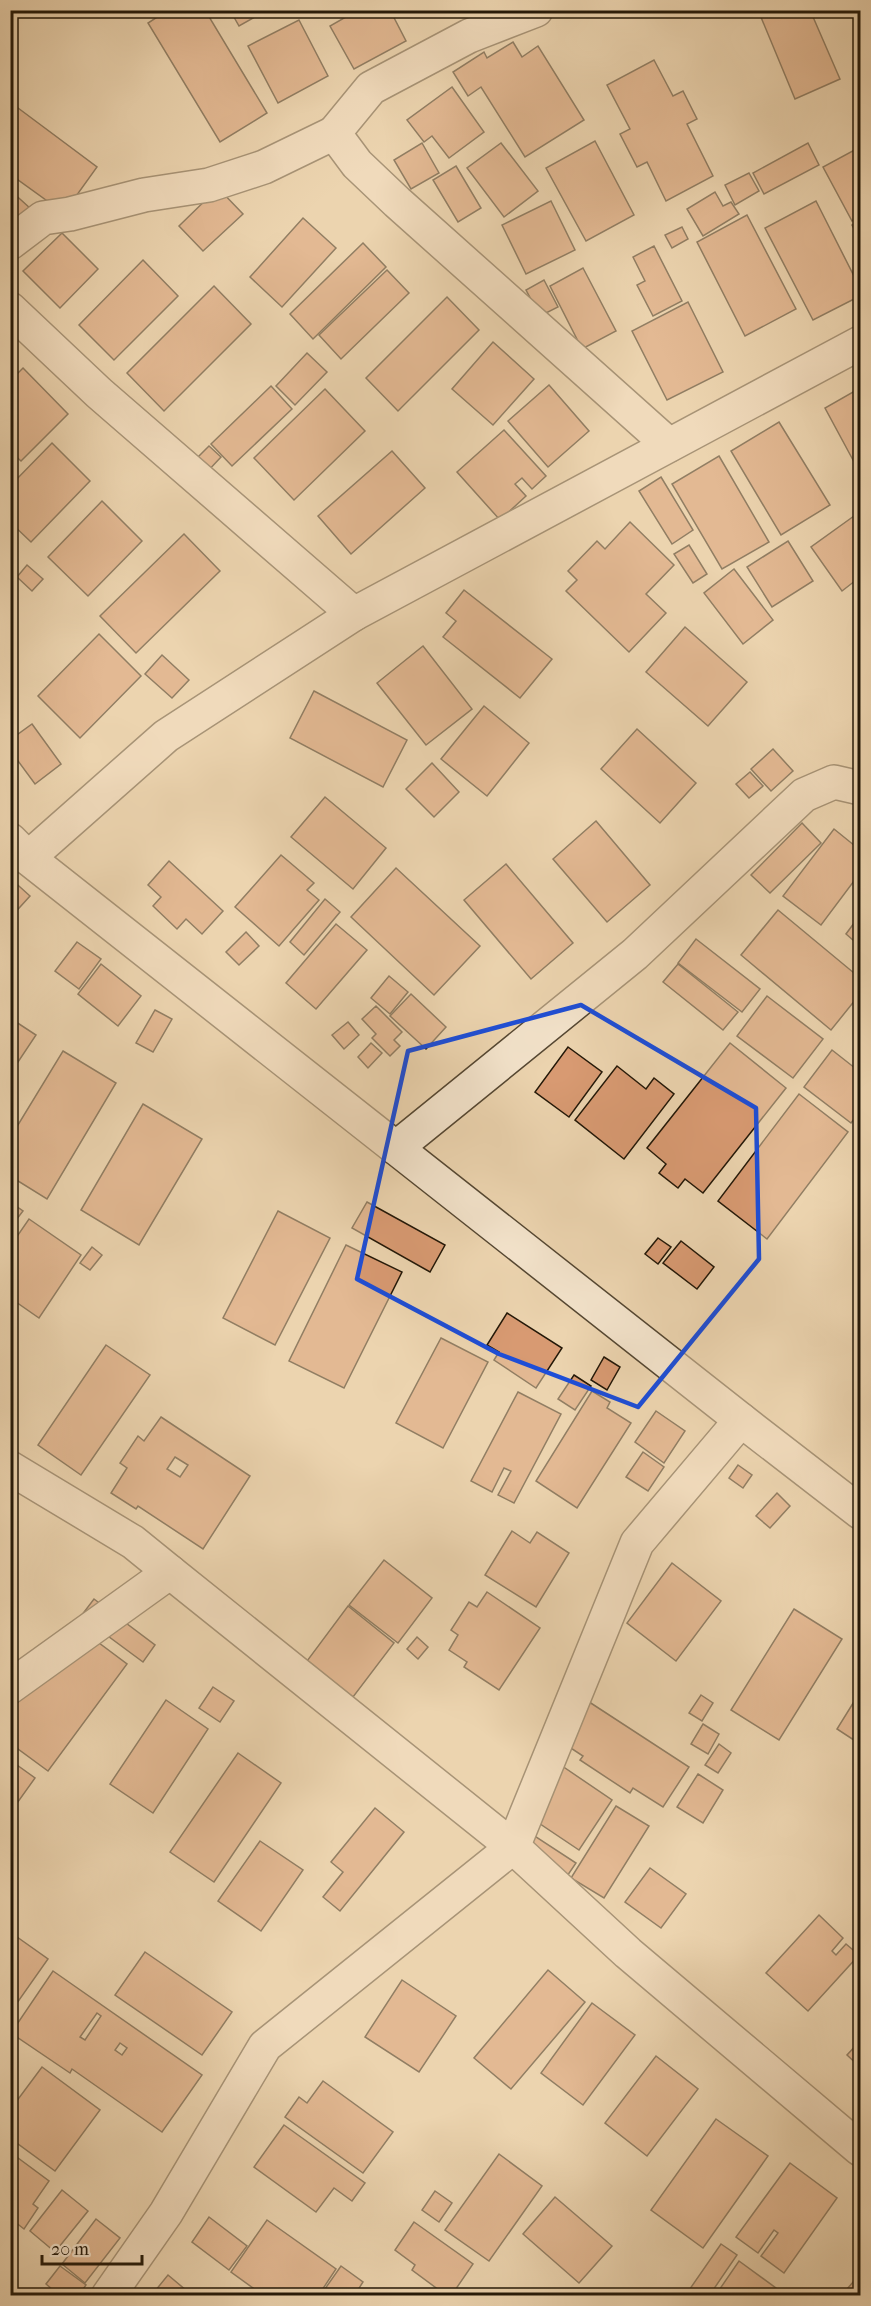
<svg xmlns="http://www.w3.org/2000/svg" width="871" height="2306" font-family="'IM FELL French Canon',serif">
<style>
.building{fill:#d89a72;stroke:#231808;stroke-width:1.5;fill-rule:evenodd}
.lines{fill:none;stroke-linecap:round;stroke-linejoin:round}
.minor-casing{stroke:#554732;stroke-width:36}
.tertiary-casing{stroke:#554732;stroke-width:36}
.minor{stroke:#f3e3cb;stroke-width:33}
.tertiary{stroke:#f3e3cb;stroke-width:33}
.marked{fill:none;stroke:#1d4ed8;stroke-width:4.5;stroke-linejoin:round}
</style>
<rect width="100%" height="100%" fill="#ecd4af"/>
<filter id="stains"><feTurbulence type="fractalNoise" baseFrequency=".00333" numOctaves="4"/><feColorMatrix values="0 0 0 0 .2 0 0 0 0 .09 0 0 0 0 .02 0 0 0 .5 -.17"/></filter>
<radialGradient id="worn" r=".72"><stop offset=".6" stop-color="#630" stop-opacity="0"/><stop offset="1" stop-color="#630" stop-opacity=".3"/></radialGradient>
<g class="building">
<polygon points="168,10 205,10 267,113 220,142 148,23"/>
<polygon points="230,10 267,10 239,26"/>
<polygon points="358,10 390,10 406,41 354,69 330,26"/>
<polygon points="758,10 810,10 840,79 795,99"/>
<polygon points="299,20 328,76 278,103 248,46"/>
<polygon points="513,42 522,57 538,46 584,120 525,157 481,87 468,96 453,72 484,52 487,58"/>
<polygon points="654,60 673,96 683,91 697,119 687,124 713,176 666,201 647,162 637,167 620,134 630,129 607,85"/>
<polygon points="452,87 484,132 449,158 432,136 424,142 407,120"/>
<polygon points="10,102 97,167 64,213 10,174"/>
<polygon points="595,141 634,215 586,241 546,168"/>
<polygon points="422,143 439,173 411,189 394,160"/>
<polygon points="501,143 538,191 504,217 467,168"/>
<polygon points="808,143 819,165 764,194 753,173"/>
<polygon points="860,147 860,216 852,221 823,167"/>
<polygon points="456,166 481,208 458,222 433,180"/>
<polygon points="749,173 759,191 735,205 725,185"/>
<polygon points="218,188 243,214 203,251 179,226"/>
<polygon points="10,190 31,209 10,232"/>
<polygon points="715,192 723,206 731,202 739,214 703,236 687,209"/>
<polygon points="551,201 575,250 526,274 502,225"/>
<polygon points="816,201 860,288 860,296 813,320 765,228"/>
<polygon points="747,215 796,309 745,336 697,242"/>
<polygon points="303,218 336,248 282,307 250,277"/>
<polygon points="860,221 860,240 852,225"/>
<polygon points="682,227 688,239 672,248 665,235"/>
<polygon points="62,233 98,269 60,308 23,271"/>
<polygon points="363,243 386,267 313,339 290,314"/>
<polygon points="654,246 682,301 653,316 637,285 645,281 633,257"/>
<polygon points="143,260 178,296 114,360 79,325"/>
<polygon points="583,268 616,331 582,349 550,286"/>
<polygon points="387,270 409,293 341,359 319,335"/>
<polygon points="544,280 558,307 540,316 526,290"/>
<polygon points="214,286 251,324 164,411 127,373"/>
<polygon points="447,297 479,330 398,411 366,378"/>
<polygon points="688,302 723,372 667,400 632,331"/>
<polygon points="493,342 534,379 493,425 452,389"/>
<polygon points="307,353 327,372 295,405 276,386"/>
<polygon points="23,368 68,414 21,461 10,451 10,381"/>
<polygon points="549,385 589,431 548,467 508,421"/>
<polygon points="271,386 292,409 232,466 211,444"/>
<polygon points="860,388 860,473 825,408"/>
<polygon points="325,389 365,431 294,500 254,458"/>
<polygon points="779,422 830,505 781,535 731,451"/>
<polygon points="504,430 546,476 532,489 522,478 515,484 526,496 500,520 457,472"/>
<polygon points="52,443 90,481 31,542 10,522 10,486"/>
<polygon points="209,446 221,457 206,473 194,461"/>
<polygon points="392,451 425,488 351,554 318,516"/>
<polygon points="719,456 769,542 722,569 672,484"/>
<polygon points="661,477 693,530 672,544 639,491"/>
<polygon points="102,501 142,541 88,596 48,557"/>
<polygon points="854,516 860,526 860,577 842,591 811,547"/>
<polygon points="630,522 674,565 646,594 666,613 629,652 566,591 577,580 568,571 597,541 605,549"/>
<polygon points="184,534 220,571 136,653 100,616"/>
<polygon points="788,541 813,581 772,607 747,567"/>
<polygon points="689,545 707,574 693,583 674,554"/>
<polygon points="27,565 43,579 32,591 17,577"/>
<polygon points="734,569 773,620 743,644 704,593"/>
<polygon points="464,590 552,659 520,698 443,637 456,621 446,613"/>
<polygon points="685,627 747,682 708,726 646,672"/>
<polygon points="99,634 141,676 80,738 38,696"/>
<polygon points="423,646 472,709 426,745 377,683"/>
<polygon points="162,655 189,680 172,698 145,674"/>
<polygon points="314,691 407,740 383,787 290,738"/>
<polygon points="484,706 529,743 487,796 441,759"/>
<polygon points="32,724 61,764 35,784 10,750 10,740"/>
<polygon points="637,729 696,783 660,823 601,769"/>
<polygon points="773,749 793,771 771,791 751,769"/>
<polygon points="432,763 459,792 434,817 406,789"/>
<polygon points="750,772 763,786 749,798 736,784"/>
<polygon points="325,797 386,848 353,889 291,837"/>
<polygon points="596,821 650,885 607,922 553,859"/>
<polygon points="802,823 821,843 770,893 751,875"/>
<polygon points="834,829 860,850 860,873 821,925 783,896"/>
<polygon points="281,855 314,883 307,890 319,900 279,946 235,907"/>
<polygon points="169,861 223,911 202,934 186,919 177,929 153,906 161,897 148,885"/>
<polygon points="506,864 573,943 531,979 464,900"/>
<polygon points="396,868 480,946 434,995 351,917"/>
<polygon points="10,878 30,896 10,918"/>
<polygon points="325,899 340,912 304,955 290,942"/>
<polygon points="778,910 860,978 860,994 831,1030 741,955"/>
<polygon points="860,915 860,946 846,934"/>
<polygon points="336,924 367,950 316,1009 286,983"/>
<polygon points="246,932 259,946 239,965 226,952"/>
<polygon points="696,939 760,989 742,1012 678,963"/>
<polygon points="77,942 101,959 79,989 55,971"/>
<polygon points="101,964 141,996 118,1026 78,994"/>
<polygon points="678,964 738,1012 723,1030 663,982"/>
<polygon points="389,976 408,992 390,1014 371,998"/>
<polygon points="411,994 446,1027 426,1049 390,1016"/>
<polygon points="767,996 823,1039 793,1078 737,1036"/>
<polygon points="376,1006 402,1032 394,1040 400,1046 390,1056 372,1038 376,1034 362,1019"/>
<polygon points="155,1010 172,1019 153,1052 136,1043"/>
<polygon points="10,1018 36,1035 10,1074"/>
<polygon points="348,1022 359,1035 344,1049 332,1035"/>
<polygon points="371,1043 382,1053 368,1068 358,1057"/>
<polygon points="730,1043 786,1088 703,1193 685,1179 678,1188 659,1173 666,1164 647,1148"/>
<polygon points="568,1047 602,1072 569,1117 535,1092"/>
<polygon points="832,1050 860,1072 860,1111 851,1123 804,1087"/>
<polygon points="63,1051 116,1083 47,1199 10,1176 10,1138"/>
<polygon points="617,1066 646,1089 654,1078 674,1094 624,1159 575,1120"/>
<polygon points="799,1094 848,1132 767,1239 718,1201"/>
<polygon points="143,1104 202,1139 139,1245 81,1210"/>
<polygon points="10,1202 23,1211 10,1228"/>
<polygon points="367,1202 445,1245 430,1272 352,1228"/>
<polygon points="278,1211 330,1238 275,1345 223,1318"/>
<polygon points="29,1219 81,1255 39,1318 13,1300 10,1303 10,1236 12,1235 16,1238"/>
<polygon points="658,1238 671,1247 658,1264 645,1254"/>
<polygon points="681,1241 714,1267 697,1289 663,1263"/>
<polygon points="346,1245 402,1272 344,1388 289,1361"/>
<polygon points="92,1247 102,1255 90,1270 80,1263"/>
<polygon points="507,1313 562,1348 536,1388 494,1360 499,1352 487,1345"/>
<polygon points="441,1338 488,1362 443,1448 396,1423"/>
<polygon points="106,1345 150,1375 81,1475 38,1445"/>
<polygon points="604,1357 620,1367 607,1390 591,1380"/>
<polygon points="574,1375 591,1386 575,1410 558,1399"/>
<polygon points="592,1391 610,1402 607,1408 631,1423 577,1508 536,1481"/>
<polygon points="518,1392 561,1414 514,1503 498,1495 511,1471 504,1468 492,1492 471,1481"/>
<polygon points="656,1411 685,1431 664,1463 635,1442"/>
<path d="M 161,1417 L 250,1476 L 203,1549 L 138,1506 L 136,1509 L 111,1493 L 127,1468 L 120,1463 L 138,1436 L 144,1441 ZM 175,1457 L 188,1465 L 180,1477 L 167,1469 Z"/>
<polygon points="643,1452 664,1467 648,1491 626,1477"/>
<polygon points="738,1465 752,1475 743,1488 729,1478"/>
<polygon points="777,1493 790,1506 770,1528 756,1516"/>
<polygon points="512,1531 530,1543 537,1532 569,1553 536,1607 485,1575"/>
<polygon points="384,1560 432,1598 398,1643 349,1605"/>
<polygon points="672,1563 721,1601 676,1661 627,1623"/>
<polygon points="487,1592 540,1628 499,1690 464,1667 467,1662 449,1650 458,1635 451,1630 469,1602 477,1607"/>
<polygon points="94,1599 155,1645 143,1662 81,1616"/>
<polygon points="348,1606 394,1643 353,1697 307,1661"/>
<polygon points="794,1609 842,1639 779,1740 731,1710"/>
<polygon points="75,1625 127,1664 48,1771 10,1743 10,1713"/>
<polygon points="417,1637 428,1647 418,1659 407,1649"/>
<polygon points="213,1687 234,1701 220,1722 199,1708"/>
<polygon points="860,1692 860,1744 837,1729"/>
<polygon points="701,1695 713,1703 702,1721 689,1713"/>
<polygon points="580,1696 689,1767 663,1807 633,1788 630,1793 580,1760 583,1756 554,1737"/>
<polygon points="166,1700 208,1729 153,1813 110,1784"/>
<polygon points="703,1724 719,1734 708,1754 691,1744"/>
<polygon points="719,1744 731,1753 718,1773 705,1765"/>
<polygon points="238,1753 281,1783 214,1882 170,1852"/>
<polygon points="546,1755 612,1800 579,1850 512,1805"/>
<polygon points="10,1760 35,1778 10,1813"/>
<polygon points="698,1774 723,1790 703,1823 677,1807"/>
<polygon points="616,1806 649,1826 604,1898 571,1878"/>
<polygon points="375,1808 404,1832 340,1911 323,1897 343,1872 331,1862"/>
<polygon points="507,1818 576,1863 561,1885 493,1840"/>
<polygon points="260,1841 303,1870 261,1931 218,1901"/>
<polygon points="650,1868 686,1894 661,1928 625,1902"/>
<polygon points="819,1915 843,1938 832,1951 836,1955 846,1944 859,1955 808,2011 766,1973"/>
<polygon points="10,1932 48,1959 10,2013"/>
<polygon points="145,1952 232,2012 202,2055 115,1995"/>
<polygon points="548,1970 585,2002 511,2089 474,2058"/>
<path d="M 53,1971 L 202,2075 L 162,2132 L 72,2069 L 70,2073 L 11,2033 ZM 97,2013 L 101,2016 L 85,2040 L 80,2037 ZM 120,2043 L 127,2048 L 122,2055 L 115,2050 Z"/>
<polygon points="402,1980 456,2016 419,2072 365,2037"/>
<polygon points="592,2003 635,2035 583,2105 541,2073"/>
<polygon points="860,2041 860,2067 847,2055"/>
<polygon points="656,2056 698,2089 647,2156 605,2123"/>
<polygon points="42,2067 100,2110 55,2171 10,2138 10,2110"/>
<polygon points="323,2081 393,2132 363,2173 285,2117 299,2097 307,2103"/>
<polygon points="716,2119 768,2156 703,2248 651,2210"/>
<polygon points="284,2125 365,2183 352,2201 334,2188 316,2212 254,2167"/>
<polygon points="10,2152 49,2181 33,2204 38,2208 24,2229 10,2218"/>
<polygon points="499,2154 542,2186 489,2261 445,2230"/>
<polygon points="790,2163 837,2198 784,2273 761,2256 778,2233 774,2230 758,2253 736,2237"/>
<polygon points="62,2190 88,2211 55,2252 30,2231"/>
<polygon points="435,2191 452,2203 439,2222 422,2210"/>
<polygon points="555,2197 612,2246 579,2283 523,2234"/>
<polygon points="209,2217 247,2246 229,2270 192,2242"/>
<polygon points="96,2219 120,2238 85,2283 62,2264"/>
<polygon points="267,2220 336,2269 318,2296 264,2296 231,2272"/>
<polygon points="414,2222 473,2264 451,2296 447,2296 412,2270 415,2265 395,2250"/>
<polygon points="721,2244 737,2255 709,2296 685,2296"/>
<polygon points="739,2261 787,2296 715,2296"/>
<polygon points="60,2266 86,2285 78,2296 60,2296 46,2284"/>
<polygon points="341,2266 363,2282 354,2296 320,2296"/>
<polygon points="860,2274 860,2296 841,2296"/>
<polygon points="168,2275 193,2296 151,2296"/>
</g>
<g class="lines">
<g class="minor-casing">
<g id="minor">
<polyline points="536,10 469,36 371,88 334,133 357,164 397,202 669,445"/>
<polyline points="10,243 43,218 70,214 144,195 209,185 264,167 334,133"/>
<polyline points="10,309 99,393 354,614"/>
<polyline points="28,858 166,736 354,614 860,343"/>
<polyline points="396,1148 635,954 804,795 834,782 860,788"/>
<polyline points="10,1468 133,1542 170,1572 513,1847 628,1953 860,2149"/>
<polyline points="10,1687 170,1572"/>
<polyline points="108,2296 166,2213 265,2046 513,1847 637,1543 741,1420"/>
</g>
</g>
<g class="tertiary-casing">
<polyline id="tertiary" points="10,840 28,858 741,1420 860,1512"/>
</g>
<use href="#minor" class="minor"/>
<use href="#tertiary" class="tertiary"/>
</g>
<path d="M0 0H871V2306H0ZM 581,1005 L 756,1108 L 759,1259 L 638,1407 L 499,1354 L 357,1279 L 408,1051 Z" fill="#ecd4af" fill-opacity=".55" fill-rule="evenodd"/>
<path class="marked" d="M 581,1005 L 756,1108 L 759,1259 L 638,1407 L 499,1354 L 357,1279 L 408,1051 Z"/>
<rect width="871" height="2306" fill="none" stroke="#ecd4af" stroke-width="36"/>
<rect x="12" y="12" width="847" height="2282" fill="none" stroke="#231808" stroke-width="3"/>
<rect x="18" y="18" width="835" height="2270" fill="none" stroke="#231808" stroke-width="1.5"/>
<path d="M42 2255v9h100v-9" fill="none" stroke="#231808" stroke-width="3"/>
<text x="51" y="2255" font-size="18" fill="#231808" stroke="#f3e3cb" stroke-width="4.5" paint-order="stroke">20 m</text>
<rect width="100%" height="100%" filter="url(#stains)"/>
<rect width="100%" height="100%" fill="url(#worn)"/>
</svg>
